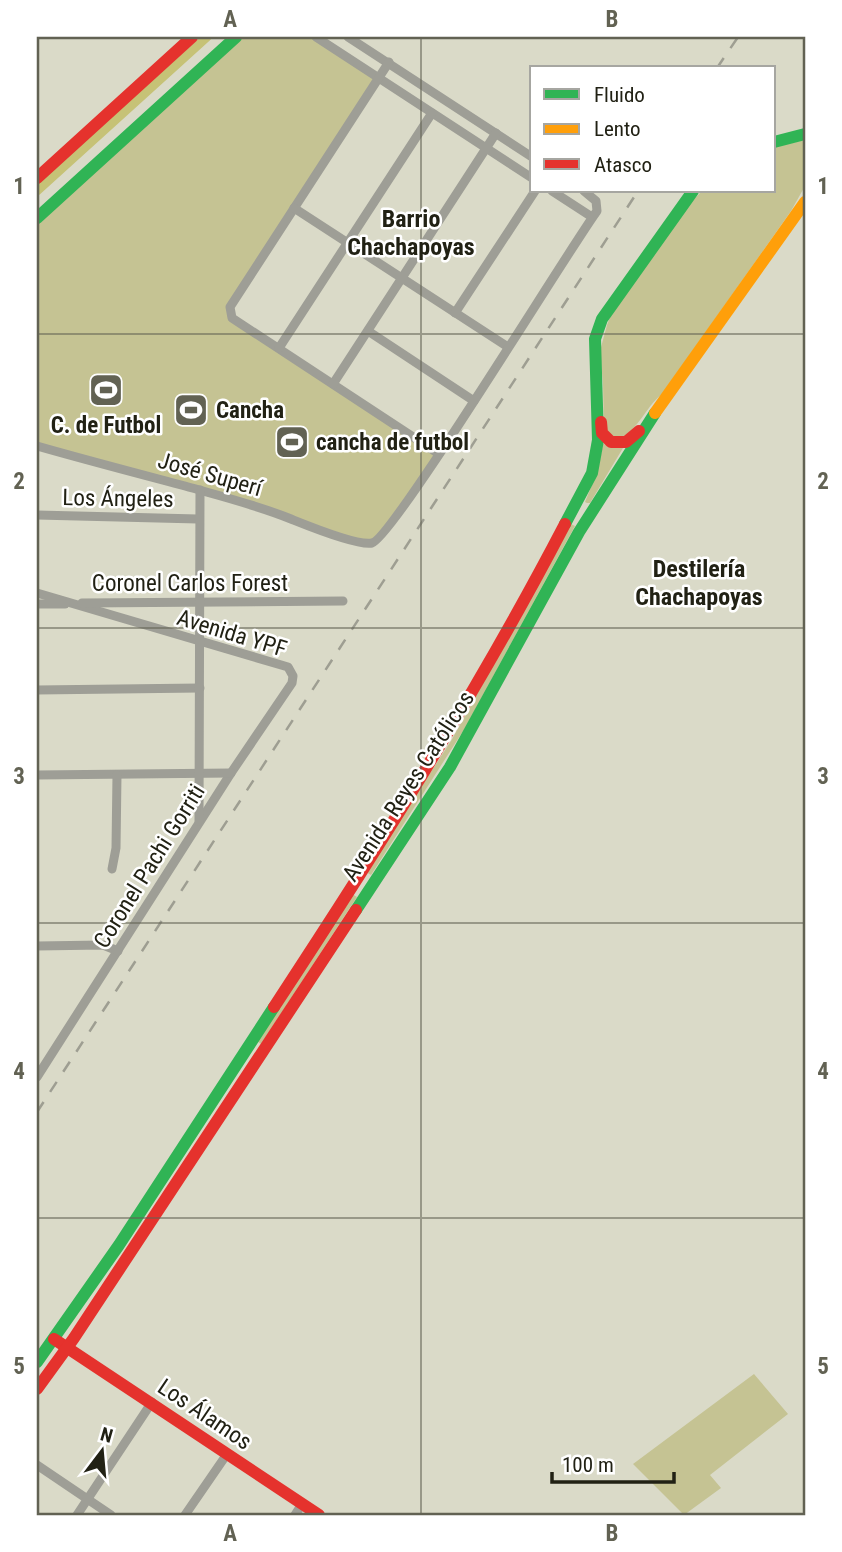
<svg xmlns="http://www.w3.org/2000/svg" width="842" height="1552" font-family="'Roboto Condensed',sans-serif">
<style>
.green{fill:#c5c393}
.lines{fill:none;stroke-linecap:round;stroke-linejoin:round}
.canal{stroke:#c6c276;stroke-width:9}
.street{stroke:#9e9e96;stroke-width:9}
.fast{stroke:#30b455;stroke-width:12}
.slow{stroke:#ff9f0a;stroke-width:12}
.jam{stroke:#e5322d;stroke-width:12}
.rail{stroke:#9e9e92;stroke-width:2.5;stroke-dasharray:12 12;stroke-linecap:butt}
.grid{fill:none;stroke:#626253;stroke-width:2;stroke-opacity:0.55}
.labels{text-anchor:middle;stroke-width:5;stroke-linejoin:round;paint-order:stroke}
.poi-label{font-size:23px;font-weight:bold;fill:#212114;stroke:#fff;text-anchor:start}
.street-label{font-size:23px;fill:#212114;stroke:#fff}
.neighbourhood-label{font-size:24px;font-weight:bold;fill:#212114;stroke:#fff}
.neatline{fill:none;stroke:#626253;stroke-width:2.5}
.grid-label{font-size:23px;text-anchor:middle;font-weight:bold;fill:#626253}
</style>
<rect width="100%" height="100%" fill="#dadac8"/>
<g class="green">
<polygon points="238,37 314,37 379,78 229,310 232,319 439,454 372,543 37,447 37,220"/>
<path d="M 805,140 L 805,186 L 791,211 L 662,394 C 643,410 641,427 618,440 L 604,430 L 603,383 L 600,351 L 607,325 L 612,312 L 691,202 L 702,191 L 774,191 L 774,147 Z"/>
<polygon points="603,444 623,448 590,503 587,503 585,502 598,470"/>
<polygon points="571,524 575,526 465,728 371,875 366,872 451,741"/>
<polygon points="352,894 357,897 261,1044 257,1041"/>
<polygon points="754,1374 788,1414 710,1475 721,1488 684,1515 633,1464"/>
</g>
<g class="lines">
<polyline class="canal" points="37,191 207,37"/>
<g class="street">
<polyline points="316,37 532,178"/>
<polyline points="348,37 532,157"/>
<polyline points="389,62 230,307 232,318 439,454"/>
<polyline points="552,191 592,217"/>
<polyline points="294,208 508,347"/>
<polyline points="455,313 535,191"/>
<polyline points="368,331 474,401"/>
<polyline points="279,348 432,113"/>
<polyline points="333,384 496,133"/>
<path d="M 37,446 C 86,460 136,473 185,486 C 220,496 257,505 291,519 C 306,525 357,546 372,543 C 392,539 569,249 597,211 L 596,201 L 584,191"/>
<polyline points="37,515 198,519"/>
<polyline points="37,593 288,667 293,676 292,683 231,773 37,1077"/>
<polyline points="82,603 343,601"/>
<polyline points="37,604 65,604"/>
<polyline points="37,690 200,688"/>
<polyline points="37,775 231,773"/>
<polyline points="199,821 200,490"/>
<polyline points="112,869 116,848 117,775"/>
<polyline points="37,946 103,945 118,951"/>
<polyline points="37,1465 111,1515"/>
<polyline points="77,1515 152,1402"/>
<polyline points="185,1515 227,1454"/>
<polyline points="295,1515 302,1504"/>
</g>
<g class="fast">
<polyline points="774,142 805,134"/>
<polyline points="37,218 236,37"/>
<polyline points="565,524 592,473 598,440 595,339 602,319 693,191"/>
<polyline points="356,910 450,767 579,532 655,413"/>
<polyline points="37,1362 119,1245 274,1007"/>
</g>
<polyline class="slow" points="655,413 805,202"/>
<g class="jam">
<polyline points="37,178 192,37"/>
<polyline points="601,422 602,433 611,442 626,442 639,431"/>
<path d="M 274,1007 C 377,850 478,691 565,524"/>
<polyline points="54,1339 319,1515"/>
<polyline points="37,1389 74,1338 356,910"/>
</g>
<g class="rail">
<polyline points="717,68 738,37"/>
<polyline points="37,1112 638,191"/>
</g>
</g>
<path class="grid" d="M 421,37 L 421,1515M 37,334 L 805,334M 37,628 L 805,628M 37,923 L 805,923M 37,1218 L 805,1218"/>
<defs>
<g id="stadium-square" transform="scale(1.75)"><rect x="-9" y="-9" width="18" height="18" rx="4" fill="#626253" stroke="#fff"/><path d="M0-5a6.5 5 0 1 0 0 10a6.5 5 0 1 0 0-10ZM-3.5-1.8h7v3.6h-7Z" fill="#fff"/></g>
</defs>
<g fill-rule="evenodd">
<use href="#stadium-square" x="106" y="390"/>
<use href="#stadium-square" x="191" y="410"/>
<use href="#stadium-square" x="292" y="442"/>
</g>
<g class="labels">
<g class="poi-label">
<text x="216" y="418">Cancha</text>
<text x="106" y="433" text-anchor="middle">C. de Futbol</text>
<text x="316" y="450">cancha de futbol</text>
</g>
<g class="street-label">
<text transform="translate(210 474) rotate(16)" y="8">José Superí</text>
<text transform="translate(118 498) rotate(1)" y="8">Los Ángeles</text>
<text x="190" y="591">Coronel Carlos Forest</text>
<text transform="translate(232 633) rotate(17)" y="8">Avenida YPF</text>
<text transform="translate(408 786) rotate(-57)" y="8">Avenida Reyes Católicos</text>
<text transform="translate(149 866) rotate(-58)" y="8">Coronel Pachi Gorriti</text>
<text transform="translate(205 1414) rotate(34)" y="8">Los Álamos</text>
</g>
<g class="neighbourhood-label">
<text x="411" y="227">Barrio<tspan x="411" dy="28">Chachapoyas</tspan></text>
<text x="699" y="577">Destilería<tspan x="699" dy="28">Chachapoyas</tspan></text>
</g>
</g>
<rect width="842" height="1552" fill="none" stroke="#ffffff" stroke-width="77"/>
<rect x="530" y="66" width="245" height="126" fill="#ffffff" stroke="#a6a6a1" stroke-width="2"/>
<rect x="544" y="89" width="35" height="10" fill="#30b455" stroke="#a6a6a1" stroke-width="2"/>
<text x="594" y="102" font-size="21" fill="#212114">Fluido</text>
<rect x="544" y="124" width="35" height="10" fill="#ff9f0a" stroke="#a6a6a1" stroke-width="2"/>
<text x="594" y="136" font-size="21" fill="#212114">Lento</text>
<rect x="544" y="159" width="35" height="10" fill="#e5322d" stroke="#a6a6a1" stroke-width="2"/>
<text x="594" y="172" font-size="21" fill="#212114">Atasco</text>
<g transform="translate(102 1451) rotate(16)" stroke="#ffffff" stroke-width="5" paint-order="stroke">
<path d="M0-5L12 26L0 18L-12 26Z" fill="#212114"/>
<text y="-10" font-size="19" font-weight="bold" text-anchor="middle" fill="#212114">N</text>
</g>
<path d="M552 1472v10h122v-10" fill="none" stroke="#212114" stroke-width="3.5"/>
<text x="562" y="1472" font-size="21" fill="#212114" stroke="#ffffff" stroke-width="5" paint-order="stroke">100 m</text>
<rect x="38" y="38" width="766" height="1476" class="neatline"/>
<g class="grid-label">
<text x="230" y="27">A</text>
<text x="612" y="27">B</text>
<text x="19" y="194">1</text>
<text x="823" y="194">1</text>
<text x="19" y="489">2</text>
<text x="823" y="489">2</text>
<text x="19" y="784">3</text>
<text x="823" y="784">3</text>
<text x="19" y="1079">4</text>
<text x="823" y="1079">4</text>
<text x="19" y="1374">5</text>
<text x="823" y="1374">5</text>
<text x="230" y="1541">A</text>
<text x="612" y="1541">B</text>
</g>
</svg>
